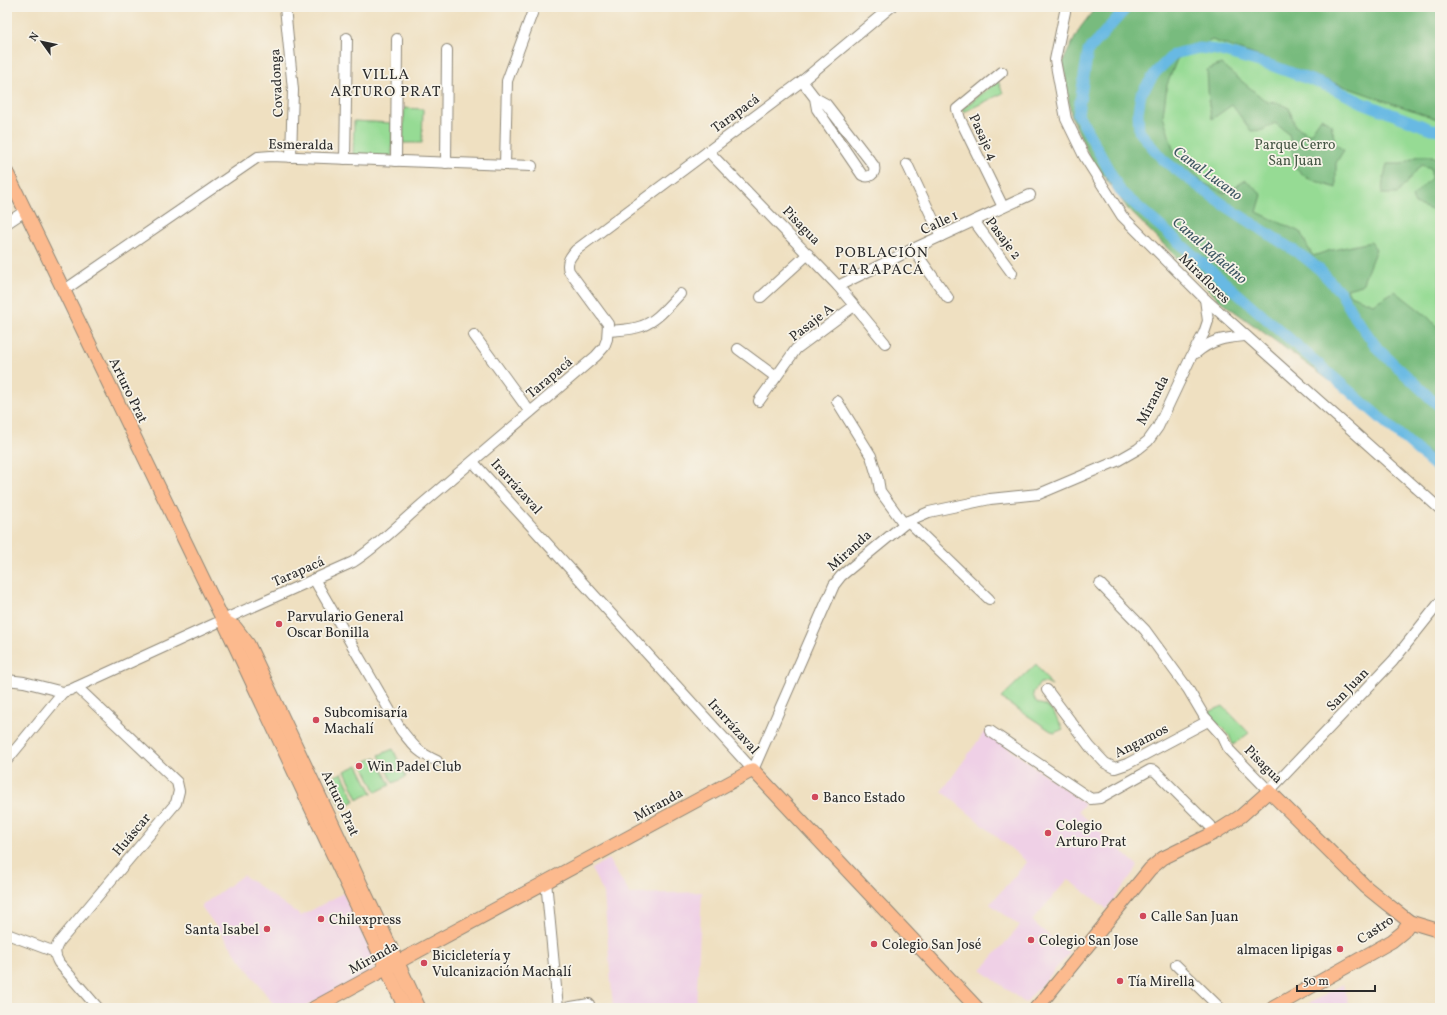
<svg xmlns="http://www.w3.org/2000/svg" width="1447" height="1015" font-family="Vollkorn,serif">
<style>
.built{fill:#efd0e6}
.green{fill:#96db94;stroke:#608360}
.forest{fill:#78bb7e;stroke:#527354}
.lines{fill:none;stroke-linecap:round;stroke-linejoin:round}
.canal{stroke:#67b9e3;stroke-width:11}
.minor-casing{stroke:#8d8676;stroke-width:12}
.major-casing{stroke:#8d8676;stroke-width:15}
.minor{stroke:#fff;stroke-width:10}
.major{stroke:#fcba8e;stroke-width:13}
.poi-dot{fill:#d1495b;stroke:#f7f3e8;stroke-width:1.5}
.labels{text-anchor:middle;stroke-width:3.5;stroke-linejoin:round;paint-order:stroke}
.street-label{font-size:14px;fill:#2b2b2b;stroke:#f7f3e8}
.park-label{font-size:14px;fill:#465745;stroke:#f7f3e8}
.poi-label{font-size:14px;fill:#2b2b2b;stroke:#f7f3e8;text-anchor:start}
.neighbourhood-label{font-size:15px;letter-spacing:1px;fill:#2b2b2b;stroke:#f7f3e8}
.water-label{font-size:15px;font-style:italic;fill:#3d5662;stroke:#f7f3e8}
</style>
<rect width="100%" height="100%" fill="#f7f3e8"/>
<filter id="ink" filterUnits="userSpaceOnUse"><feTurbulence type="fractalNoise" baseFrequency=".025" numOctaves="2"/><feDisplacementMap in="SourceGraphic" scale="8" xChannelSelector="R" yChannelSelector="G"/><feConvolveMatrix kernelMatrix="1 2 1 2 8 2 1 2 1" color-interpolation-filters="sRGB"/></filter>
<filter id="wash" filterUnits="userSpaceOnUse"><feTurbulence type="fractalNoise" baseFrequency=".012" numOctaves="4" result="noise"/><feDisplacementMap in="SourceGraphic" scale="16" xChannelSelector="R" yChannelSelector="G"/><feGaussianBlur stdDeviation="0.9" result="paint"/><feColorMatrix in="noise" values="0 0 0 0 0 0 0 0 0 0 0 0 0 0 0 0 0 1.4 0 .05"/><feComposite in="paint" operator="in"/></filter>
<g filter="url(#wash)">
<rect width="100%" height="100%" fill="#efe0c1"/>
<g class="built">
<polygon points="985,731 1085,804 1078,811 1138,866 1107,909 1068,879 1032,921 1070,953 1025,1003 981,970 1020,926 990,904 1027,862 942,791"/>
<polygon points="608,859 630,894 702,892 696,1008 613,1008 604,894 591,869"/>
<polygon points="243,875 301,916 343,893 374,958 375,965 372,972 302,1008 276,1008 201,906"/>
<polygon points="1343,984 1349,1008 1301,1008"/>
</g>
<g class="green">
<polygon points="1440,7 1440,470 1121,192 1088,51"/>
<polygon points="998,81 1003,93 964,112 962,109"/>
<polygon points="404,108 423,109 422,143 403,143"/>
<polygon points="354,121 392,123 392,156 353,155"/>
<path d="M 1036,664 L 1052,686 L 1046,683 L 1040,683 L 1033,693 C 1036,708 1038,701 1048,707 C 1053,710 1060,724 1063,729 L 1054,733 L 1001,698 Z"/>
<polygon points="1223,706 1249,733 1233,745 1229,735 1212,718 1209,712"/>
<polygon points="393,749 406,777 393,783 379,755"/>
<polygon points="376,757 390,785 376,792 362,763"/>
<polygon points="358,765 372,793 358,799 345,771"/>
<polygon points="342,773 355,801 342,807 328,779"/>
</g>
<g class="forest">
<polygon points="1096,7 1440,7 1440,120 1212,40 1177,59 1167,85 1163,115 1173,149 1204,183 1225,193 1246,180 1262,195 1257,212 1302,233 1306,244 1313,256 1328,251 1371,242 1376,249 1362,285 1347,289 1350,295 1373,304 1395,291 1428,317 1440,330 1440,461 1219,300 1128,209 1089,156 1071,115 1063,61 1080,28"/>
<polygon points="1221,64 1267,102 1278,103 1289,108 1295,126 1310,134 1321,118 1331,124 1336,145 1344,150 1336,163 1336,188 1307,178 1295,167 1289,134 1275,123 1263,130 1251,131 1232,105 1212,119 1209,105 1207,70"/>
<polygon points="1418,156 1433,156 1440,163 1440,213 1415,204 1412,197 1431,178 1431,168 1421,165 1397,194 1382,194 1383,181 1387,164 1402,164"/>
</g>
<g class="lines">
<g class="canal">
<polyline points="1127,7 1088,51 1078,114 1121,192 1440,470"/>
<polyline points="1440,130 1431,129 1363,103 1330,87 1273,66 1217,50 1199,48 1174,54 1156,72 1141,94 1138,112 1139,131 1163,160 1224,205 1304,257 1320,270 1341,293 1353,314 1378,349 1440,407"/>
</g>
</g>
</g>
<g filter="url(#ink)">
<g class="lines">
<g class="minor-casing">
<g id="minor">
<polyline points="285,7 293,90 291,157"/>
<polyline points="1066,7 1055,60 1066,119 1084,156 1122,216 1205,299 1440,509"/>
<polyline points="1002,72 957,109 960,119 1003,207"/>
<path d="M 802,81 L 815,98 L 826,104 L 874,166 C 876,174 869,179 862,175 L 817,109 L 815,98"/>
<polyline points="708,151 838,286 885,343"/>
<polyline points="345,159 347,38"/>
<polyline points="396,161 397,39"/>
<polyline points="446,163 447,50"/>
<polyline points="907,164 941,236"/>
<polyline points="505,165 507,81 534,8"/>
<polyline points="974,221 1012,273"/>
<polyline points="7,223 25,211"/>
<polyline points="913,249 948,298"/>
<polyline points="838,286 913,249 1030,195"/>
<polyline points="63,291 258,157 271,156 532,166"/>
<polyline points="761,297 808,254"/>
<path d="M 608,331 C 619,330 632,330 642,326 C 657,321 669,305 680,294"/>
<polyline points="474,335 530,412"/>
<polyline points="738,349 776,377"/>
<path d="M 1196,353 C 1212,339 1225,338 1246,336"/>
<polyline points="759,401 796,349 854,306"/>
<polyline points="837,401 871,456 878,479 880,491 904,524"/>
<polyline points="473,462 753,770 834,585 841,576 908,521 929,512 990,499 1039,494 1117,461 1138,449 1148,441 1158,427 1191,357 1204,333 1208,321 1205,299"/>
<polyline points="908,521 989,599"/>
<path d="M 314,579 L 401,730 C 414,746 417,752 437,761"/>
<polyline points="1100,584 1145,630 1188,689 1204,716 1223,737 1229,750 1269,791 1393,661 1440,602"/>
<path d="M 7,680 L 24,682 L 63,692 L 70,690 L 223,620 L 353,562 C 381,544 402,521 427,500 C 484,451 540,404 596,356 L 604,347 L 607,339 L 608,324 L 569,271 C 566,262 570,257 576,250 L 802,81 L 891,7"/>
<path d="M 77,687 L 177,782 L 179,791 L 176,803 L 60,941 C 54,949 54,955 59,963 L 98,1008"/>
<polyline points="1047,690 1090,747 1105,763 1115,768 1127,764 1208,721"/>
<polyline points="990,731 1091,799 1100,798 1150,770 1155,771 1216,832"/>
<polyline points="7,760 63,692"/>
<polyline points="546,881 558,1008"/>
<polyline points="7,934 55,952"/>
<polyline points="1176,965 1220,1008"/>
<polyline points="565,1008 589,1004"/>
</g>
</g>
<g class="major-casing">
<g id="major">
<polyline points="7,173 223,620 405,1008"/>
<polyline points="224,621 235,627 248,644 419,1008"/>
<polyline points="314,1008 398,962 753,770 977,1008"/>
<polyline points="1036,1008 1045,998 1150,869 1163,858 1216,832 1241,816 1269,791 1366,887 1387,904 1410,922 1440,931"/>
<polyline points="1273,1008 1392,941 1403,932 1410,922"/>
</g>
</g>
<use href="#minor" class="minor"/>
<use href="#major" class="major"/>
</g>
</g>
<g class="poi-dot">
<circle cx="279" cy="624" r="4"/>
<circle cx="316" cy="720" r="4"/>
<circle cx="359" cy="766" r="4"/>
<circle cx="815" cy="797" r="4"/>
<circle cx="1048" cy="833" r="4"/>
<circle cx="1143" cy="916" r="4"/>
<circle cx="321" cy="919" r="4"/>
<circle cx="267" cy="929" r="4"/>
<circle cx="1031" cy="940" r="4"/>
<circle cx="874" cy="944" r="4"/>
<circle cx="1340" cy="949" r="4"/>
<circle cx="424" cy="963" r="4"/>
<circle cx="1120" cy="981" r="4"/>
</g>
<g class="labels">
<g class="street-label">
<text transform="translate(276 83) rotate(-93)" y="5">Covadonga</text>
<text transform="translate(735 113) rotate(-36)" y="5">Tarapacá</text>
<text transform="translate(984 137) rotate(65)" y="5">Pasaje 4</text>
<text transform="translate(301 144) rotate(1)" y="5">Esmeralda</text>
<text transform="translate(939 222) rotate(-25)" y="5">Calle 1</text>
<text transform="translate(802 225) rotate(46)" y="5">Pisagua</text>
<text transform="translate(1004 238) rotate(53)" y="5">Pasaje 2</text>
<text transform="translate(1205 278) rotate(44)" y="5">Miraflores</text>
<text transform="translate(811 322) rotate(-38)" y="5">Pasaje A</text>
<text transform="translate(549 377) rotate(-40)" y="5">Tarapacá</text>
<text transform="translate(129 390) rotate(64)" y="5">Arturo Prat</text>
<text transform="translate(1152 400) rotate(-63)" y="5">Miranda</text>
<text transform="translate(517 486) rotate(48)" y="5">Irarrázaval</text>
<text transform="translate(849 550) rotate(-42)" y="5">Miranda</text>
<text transform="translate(298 571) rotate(-24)" y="5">Tarapacá</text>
<text transform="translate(1347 689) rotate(-46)" y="5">San Juan</text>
<text transform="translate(734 726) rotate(48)" y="5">Irarrázaval</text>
<text transform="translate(1141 740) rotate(-27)" y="5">Angamos</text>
<text transform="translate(1264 764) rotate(45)" y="5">Pisagua</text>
<text transform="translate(341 803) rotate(65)" y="5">Arturo Prat</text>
<text transform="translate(658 804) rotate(-29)" y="5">Miranda</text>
<text transform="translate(131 834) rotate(-50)" y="5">Huáscar</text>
<text transform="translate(1375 929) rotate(-34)" y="5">Castro</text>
<text transform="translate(373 957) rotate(-29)" y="5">Miranda</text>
</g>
<g class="park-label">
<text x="1295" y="149">Parque Cerro<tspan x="1295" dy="16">San Juan</tspan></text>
</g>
<g class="poi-label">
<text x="287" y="621">Parvulario General<tspan x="287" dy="16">Oscar Bonilla</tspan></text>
<text x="324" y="717">Subcomisaría<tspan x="324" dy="16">Machalí</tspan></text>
<text x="367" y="771">Win Padel Club</text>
<text x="823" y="802">Banco Estado</text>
<text x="1056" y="830">Colegio<tspan x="1056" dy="16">Arturo Prat</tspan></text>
<text x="1151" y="921">Calle San Juan</text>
<text x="329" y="924">Chilexpress</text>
<text x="259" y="934" text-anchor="end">Santa Isabel</text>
<text x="1039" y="945">Colegio San Jose</text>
<text x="882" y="949">Colegio San José</text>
<text x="1332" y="954" text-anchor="end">almacen lipigas</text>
<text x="432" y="960">Bicicletería y<tspan x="432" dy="16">Vulcanización Machalí</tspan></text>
<text x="1128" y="986">Tía Mirella</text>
</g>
<g class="neighbourhood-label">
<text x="386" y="79">VILLA<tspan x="386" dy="17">ARTURO PRAT</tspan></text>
<text x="882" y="257">POBLACIÓN<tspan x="882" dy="17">TARAPACÁ</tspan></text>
</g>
<g class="water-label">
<text transform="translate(1208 173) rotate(36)" y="5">Canal Lucano</text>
<text transform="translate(1210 250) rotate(41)" y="5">Canal Rafaelino</text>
</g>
</g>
<rect width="1447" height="1015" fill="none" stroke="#f7f3e8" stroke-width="24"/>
<g transform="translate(42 42) rotate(303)" stroke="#f7f3e8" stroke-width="3" paint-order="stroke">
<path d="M0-3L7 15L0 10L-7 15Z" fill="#2b2b2b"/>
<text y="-6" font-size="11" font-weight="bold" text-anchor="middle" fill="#2b2b2b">N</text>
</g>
<path d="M1297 985v6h78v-6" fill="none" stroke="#2b2b2b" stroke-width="2"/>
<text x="1303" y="985" font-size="12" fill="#2b2b2b" stroke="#f7f3e8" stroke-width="3" paint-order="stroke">50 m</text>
</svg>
